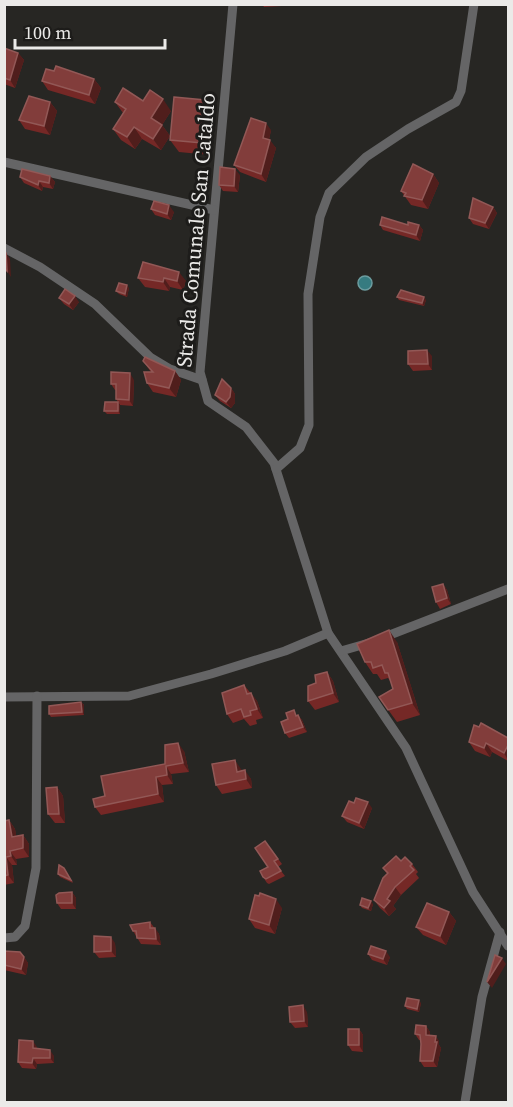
<svg xmlns="http://www.w3.org/2000/svg" width="513" height="1107" font-family="'Source Serif 4',serif">
<style>
.water{fill:#367b80;stroke:#6c9c9f;stroke-width:1.5}
.lines{fill:none;stroke-linecap:round;stroke-linejoin:round}
.minor{stroke:#656566;stroke-width:9}
.wall{fill:#752826}
.shaded-wall{fill:#501e1c}
.building{fill:#823d3b;stroke:#925856;stroke-width:1.5}
.labels{text-anchor:middle;stroke-width:6;stroke-linejoin:round;paint-order:stroke}
.street-label{font-size:21px;fill:#ebeae8;stroke:#1d1c1a}
</style>
<rect width="100%" height="100%" fill="#272623"/>
<circle class="water" cx="365" cy="283" r="7"/>
<g class="lines">
<g class="minor">
<polyline points="233,4 200,372 208,401 246,427 274,463 328,633 406,748 473,892 508,946"/>
<polyline points="4,162 214,210"/>
<polyline points="4,248 40,267 95,304 150,357 170,369 202,380"/>
<polyline points="276,469 300,448 309,425 308,294 320,217 329,193 366,157 408,129 456,102 461,91 474,4"/>
<polyline points="382,638 508,589"/>
<polyline points="341,651 369,643"/>
<polyline points="4,697 129,696 211,674 285,651 328,633"/>
<polyline points="4,938 15,937 25,926 36,868 37,696"/>
<polyline points="465,1102 482,997 500,932"/>
</g>
</g>
<g class="wall">
<polygon points="262,4 282,4 282,6 264,7"/>
<polygon points="4,48 18,53 24,60 15,88 4,84"/>
<polygon points="94,79 101,88 95,104 48,90 42,81"/>
<polygon points="205,100 214,112 210,155 179,152 170,140"/>
<polygon points="143,101 171,111 162,125 170,136 161,150 142,139 135,149 121,140 113,129 123,113 115,102"/>
<polygon points="50,102 57,111 50,135 25,129 19,120"/>
<polygon points="271,130 269,140 276,148 266,182 240,172 234,165"/>
<polygon points="433,174 439,183 428,209 411,205 401,191"/>
<polygon points="240,175 238,192 223,191 219,185"/>
<polygon points="50,176 55,182 53,189 43,187 42,191 24,183 20,177"/>
<polygon points="493,207 497,213 489,229 473,224 469,218"/>
<polygon points="151,209 174,212 171,220 155,215"/>
<polygon points="380,225 419,225 423,230 420,241 383,230"/>
<polygon points="143,262 186,281 183,290 170,287 169,291 145,287 138,278"/>
<polygon points="129,288 127,297 119,294 116,291"/>
<polygon points="397,297 426,300 424,306 399,300"/>
<polygon points="59,298 79,302 73,310 64,304"/>
<polygon points="432,356 432,370 413,371 408,364"/>
<polygon points="143,361 175,371 181,380 176,397 153,392 147,383 151,372"/>
<polygon points="134,380 133,406 120,405 116,399 116,390 115,390 111,384"/>
<polygon points="231,388 235,394 235,403 231,408 220,401 215,395"/>
<polygon points="120,405 120,414 107,414 104,411"/>
<polygon points="443,584 447,590 451,604 440,609 436,602"/>
<polygon points="397,642 420,715 397,722 379,697 393,689 391,682 388,678 381,680 377,674 373,674 365,662"/>
<polygon points="327,672 333,681 339,702 315,710 308,701 316,683"/>
<polygon points="244,685 257,701 263,718 256,720 257,724 250,726 244,719 233,723 227,714"/>
<polygon points="81,702 84,705 84,715 51,717 49,714"/>
<polygon points="298,715 302,720 307,732 289,738 285,733"/>
<polygon points="508,738 508,761 492,752 490,757 475,751 469,742"/>
<polygon points="184,751 189,772 171,774 173,784 162,785 164,802 101,815 95,807 105,796 165,764"/>
<polygon points="241,769 242,771 251,779 252,788 222,794 216,785"/>
<polygon points="57,787 63,796 65,823 55,823 48,814"/>
<polygon points="372,808 364,829 347,822 342,816"/>
<polygon points="9,820 15,829 16,836 23,835 29,844 29,857 16,859 17,865 12,865 14,883 4,885 4,821"/>
<polygon points="265,841 282,864 278,867 285,876 269,884 267,883 263,877 268,867"/>
<polygon points="401,861 412,864 418,872 416,874 419,878 401,895 393,906 396,909 389,916 380,908 374,900 387,874 383,868"/>
<polygon points="64,868 73,883 60,877 58,874"/>
<polygon points="72,892 76,898 76,909 61,909 57,903"/>
<polygon points="373,904 371,911 362,908 360,905"/>
<polygon points="282,908 275,934 255,928 249,919"/>
<polygon points="449,912 456,921 446,945 423,935 416,927"/>
<polygon points="150,922 159,934 161,945 141,944 133,931"/>
<polygon points="115,943 116,957 99,958 94,952"/>
<polygon points="4,951 20,952 28,963 26,975 4,970"/>
<polygon points="368,954 390,957 387,965 372,960"/>
<polygon points="421,1003 419,1012 407,1009 405,1006"/>
<polygon points="307,1012 308,1027 295,1028 290,1022"/>
<polygon points="426,1026 430,1032 430,1035 439,1041 439,1045 441,1048 437,1067 424,1067 420,1061 421,1040 419,1040 415,1034"/>
<polygon points="359,1029 363,1035 363,1052 352,1051 348,1045"/>
<polygon points="37,1047 37,1049 54,1056 54,1063 37,1064 36,1069 22,1068 18,1062"/>
</g>
<g class="shaded-wall">
<polygon points="18,53 24,60 15,88 10,80"/>
<polygon points="94,79 101,88 95,104 89,95"/>
<polygon points="163,99 171,111 162,125 170,136 161,150 153,139 151,118"/>
<polygon points="205,100 214,112 210,155 202,143"/>
<polygon points="50,102 57,111 50,135 44,126"/>
<polygon points="266,123 271,130 268,145 263,138"/>
<polygon points="134,127 142,139 135,149 127,137"/>
<polygon points="270,140 276,148 266,182 261,174"/>
<polygon points="235,169 240,175 238,192 234,186"/>
<polygon points="433,174 439,183 428,209 422,200"/>
<polygon points="50,176 55,182 53,189 49,183"/>
<polygon points="39,181 43,187 42,191 38,185"/>
<polygon points="169,205 174,212 171,220 167,214"/>
<polygon points="493,207 497,213 489,229 485,223"/>
<polygon points="419,225 423,230 420,241 416,235"/>
<polygon points="6,253 10,259 11,277 7,271"/>
<polygon points="179,272 186,281 183,290 177,281"/>
<polygon points="164,278 170,287 169,291 163,282"/>
<polygon points="127,285 129,288 127,297 125,294"/>
<polygon points="75,296 79,302 73,310 69,304"/>
<polygon points="424,297 426,300 424,306 422,303"/>
<polygon points="427,350 432,356 432,370 428,364"/>
<polygon points="175,371 181,380 176,397 169,388"/>
<polygon points="130,373 134,380 133,406 129,400"/>
<polygon points="231,388 235,394 235,403 231,408 226,402"/>
<polygon points="118,402 120,405 120,414 118,411"/>
<polygon points="443,584 447,590 451,604 447,598"/>
<polygon points="389,630 397,642 420,715 412,703"/>
<polygon points="327,672 333,681 339,702 333,693"/>
<polygon points="251,693 257,701 263,718 257,709"/>
<polygon points="81,702 84,705 84,715 82,712"/>
<polygon points="298,715 302,720 307,732 303,727"/>
<polygon points="178,743 184,751 189,772 183,763"/>
<polygon points="486,743 492,752 490,757 484,748"/>
<polygon points="508,745 508,760 504,753"/>
<polygon points="235,760 241,769 243,781 237,772"/>
<polygon points="166,766 171,774 173,784 167,775"/>
<polygon points="245,770 251,779 252,788 246,779"/>
<polygon points="156,777 162,785 164,802 158,794"/>
<polygon points="57,787 63,796 65,823 59,814"/>
<polygon points="368,802 372,808 364,829 359,823"/>
<polygon points="9,820 15,829 18,846 12,837"/>
<polygon points="23,835 29,844 29,857 23,848"/>
<polygon points="10,851 16,859 17,865 11,856"/>
<polygon points="6,857 12,865 14,883 8,875"/>
<polygon points="395,887 401,895 393,906 396,909 389,916 384,908 387,899"/>
<polygon points="72,892 76,898 76,909 72,903"/>
<polygon points="276,899 282,908 275,934 269,925"/>
<polygon points="371,901 373,904 371,911 368,908"/>
<polygon points="449,912 456,921 446,945 440,936"/>
<polygon points="155,928 159,934 161,945 156,939"/>
<polygon points="111,937 115,943 116,957 111,951"/>
<polygon points="386,951 390,957 387,965 383,959"/>
<polygon points="24,957 28,963 26,975 21,969"/>
<polygon points="502,958 506,964 492,988 487,982"/>
<polygon points="419,1000 421,1003 419,1012 417,1009"/>
<polygon points="303,1005 307,1012 308,1027 304,1021"/>
<polygon points="426,1026 430,1032 429,1040 426,1035"/>
<polygon points="359,1029 363,1035 363,1052 359,1045"/>
<polygon points="436,1036 439,1041 439,1045 441,1048 437,1067 433,1061"/>
<polygon points="33,1041 37,1047 37,1054 33,1048"/>
<polygon points="50,1050 54,1056 54,1063 50,1058"/>
<polygon points="33,1058 37,1064 36,1069 32,1063"/>
</g>
<g class="building">
<polygon points="4,48 18,53 10,80 4,78"/>
<polygon points="56,66 94,79 89,95 42,81 46,69 54,71"/>
<polygon points="123,88 143,101 150,90 163,99 151,118 162,125 153,139 134,127 127,137 113,129 126,109 115,102"/>
<polygon points="29,96 50,102 44,126 19,120"/>
<polygon points="174,97 205,100 202,143 170,140"/>
<polygon points="251,118 266,123 263,138 270,140 261,174 234,165"/>
<polygon points="413,164 433,174 422,200 404,196 406,193 401,191"/>
<polygon points="220,167 235,169 234,186 219,185"/>
<polygon points="22,169 50,176 49,183 39,181 38,185 20,177"/>
<polygon points="473,198 493,207 485,223 469,218"/>
<polygon points="154,201 169,205 167,214 151,209"/>
<polygon points="382,217 408,225 408,222 419,225 416,235 380,225"/>
<polygon points="4,253 6,253 7,271 4,268"/>
<polygon points="143,262 179,272 177,281 164,278 163,282 138,278"/>
<polygon points="119,283 127,285 125,294 116,291"/>
<polygon points="65,289 75,296 69,304 59,298"/>
<polygon points="401,290 424,297 422,303 397,297"/>
<polygon points="427,350 428,364 408,364 408,351"/>
<polygon points="145,357 175,371 169,388 147,383 144,372 153,372 143,361"/>
<polygon points="111,372 130,373 129,400 116,399 116,384 111,384"/>
<polygon points="222,379 231,388 230,397 226,402 215,395"/>
<polygon points="105,402 118,402 118,411 104,411"/>
<polygon points="443,584 447,598 436,602 432,587"/>
<polygon points="389,630 412,703 388,710 379,697 393,689 388,673 385,673 382,665 373,668 371,662 365,662 357,644"/>
<polygon points="327,672 333,693 308,701 308,686 316,683 315,675"/>
<polygon points="244,685 247,694 251,693 257,709 250,711 251,715 244,717 241,709 227,714 222,693"/>
<polygon points="81,702 82,712 49,714 49,706"/>
<polygon points="294,710 296,716 298,715 303,727 285,733 281,722 288,719 286,713"/>
<polygon points="481,723 508,738 508,745 504,753 486,743 484,748 469,742 474,725 479,727"/>
<polygon points="178,743 183,763 166,766 167,775 156,777 158,794 95,807 93,799 105,796 101,776 165,764 165,745"/>
<polygon points="235,760 237,772 245,770 246,779 216,785 212,764"/>
<polygon points="57,787 59,814 48,814 46,788"/>
<polygon points="356,798 368,802 359,823 342,816 349,801 354,803"/>
<polygon points="9,820 12,837 23,835 23,848 10,851 11,856 6,857 8,875 4,876 4,821"/>
<polygon points="265,841 278,859 274,861 281,871 266,879 263,877 260,871 268,867 255,848"/>
<polygon points="396,856 401,861 405,857 412,864 410,866 414,870 395,887 387,899 390,901 384,908 374,900 383,878 388,873 383,868"/>
<polygon points="59,865 64,868 71,880 58,874"/>
<polygon points="72,892 72,903 57,903 56,895 59,893"/>
<polygon points="260,893 276,899 269,925 249,919 255,895 259,896"/>
<polygon points="362,898 371,901 368,908 360,905"/>
<polygon points="427,903 449,912 440,936 416,927"/>
<polygon points="150,922 150,928 155,928 156,939 137,938 136,931 133,931 130,925"/>
<polygon points="94,936 111,937 111,951 94,952"/>
<polygon points="371,946 386,951 383,959 368,954"/>
<polygon points="4,951 20,952 24,957 21,969 4,965"/>
<polygon points="495,955 502,958 487,982"/>
<polygon points="407,998 419,1000 417,1009 405,1006"/>
<polygon points="303,1005 304,1021 290,1022 289,1007"/>
<polygon points="416,1025 426,1026 426,1035 436,1036 435,1042 437,1042 433,1061 420,1061 421,1044 420,1035 415,1034"/>
<rect x="348" y="1029" width="11" height="16"/>
<polygon points="19,1040 33,1041 33,1048 50,1050 50,1058 33,1058 32,1063 18,1062"/>
</g>
<g class="labels">
<g class="street-label">
<text transform="translate(196 230) rotate(-85)" y="7">Strada Comunale San Cataldo</text>
</g>
</g>
<rect width="513" height="1107" fill="none" stroke="#ebeae8" stroke-width="12"/>
<path d="M15 39v9h150v-9" fill="none" stroke="#ebeae8" stroke-width="3"/>
<text x="24" y="39" font-size="18" fill="#ebeae8" stroke="#1d1c1a" stroke-width="4.5" paint-order="stroke">100 m</text>
</svg>
